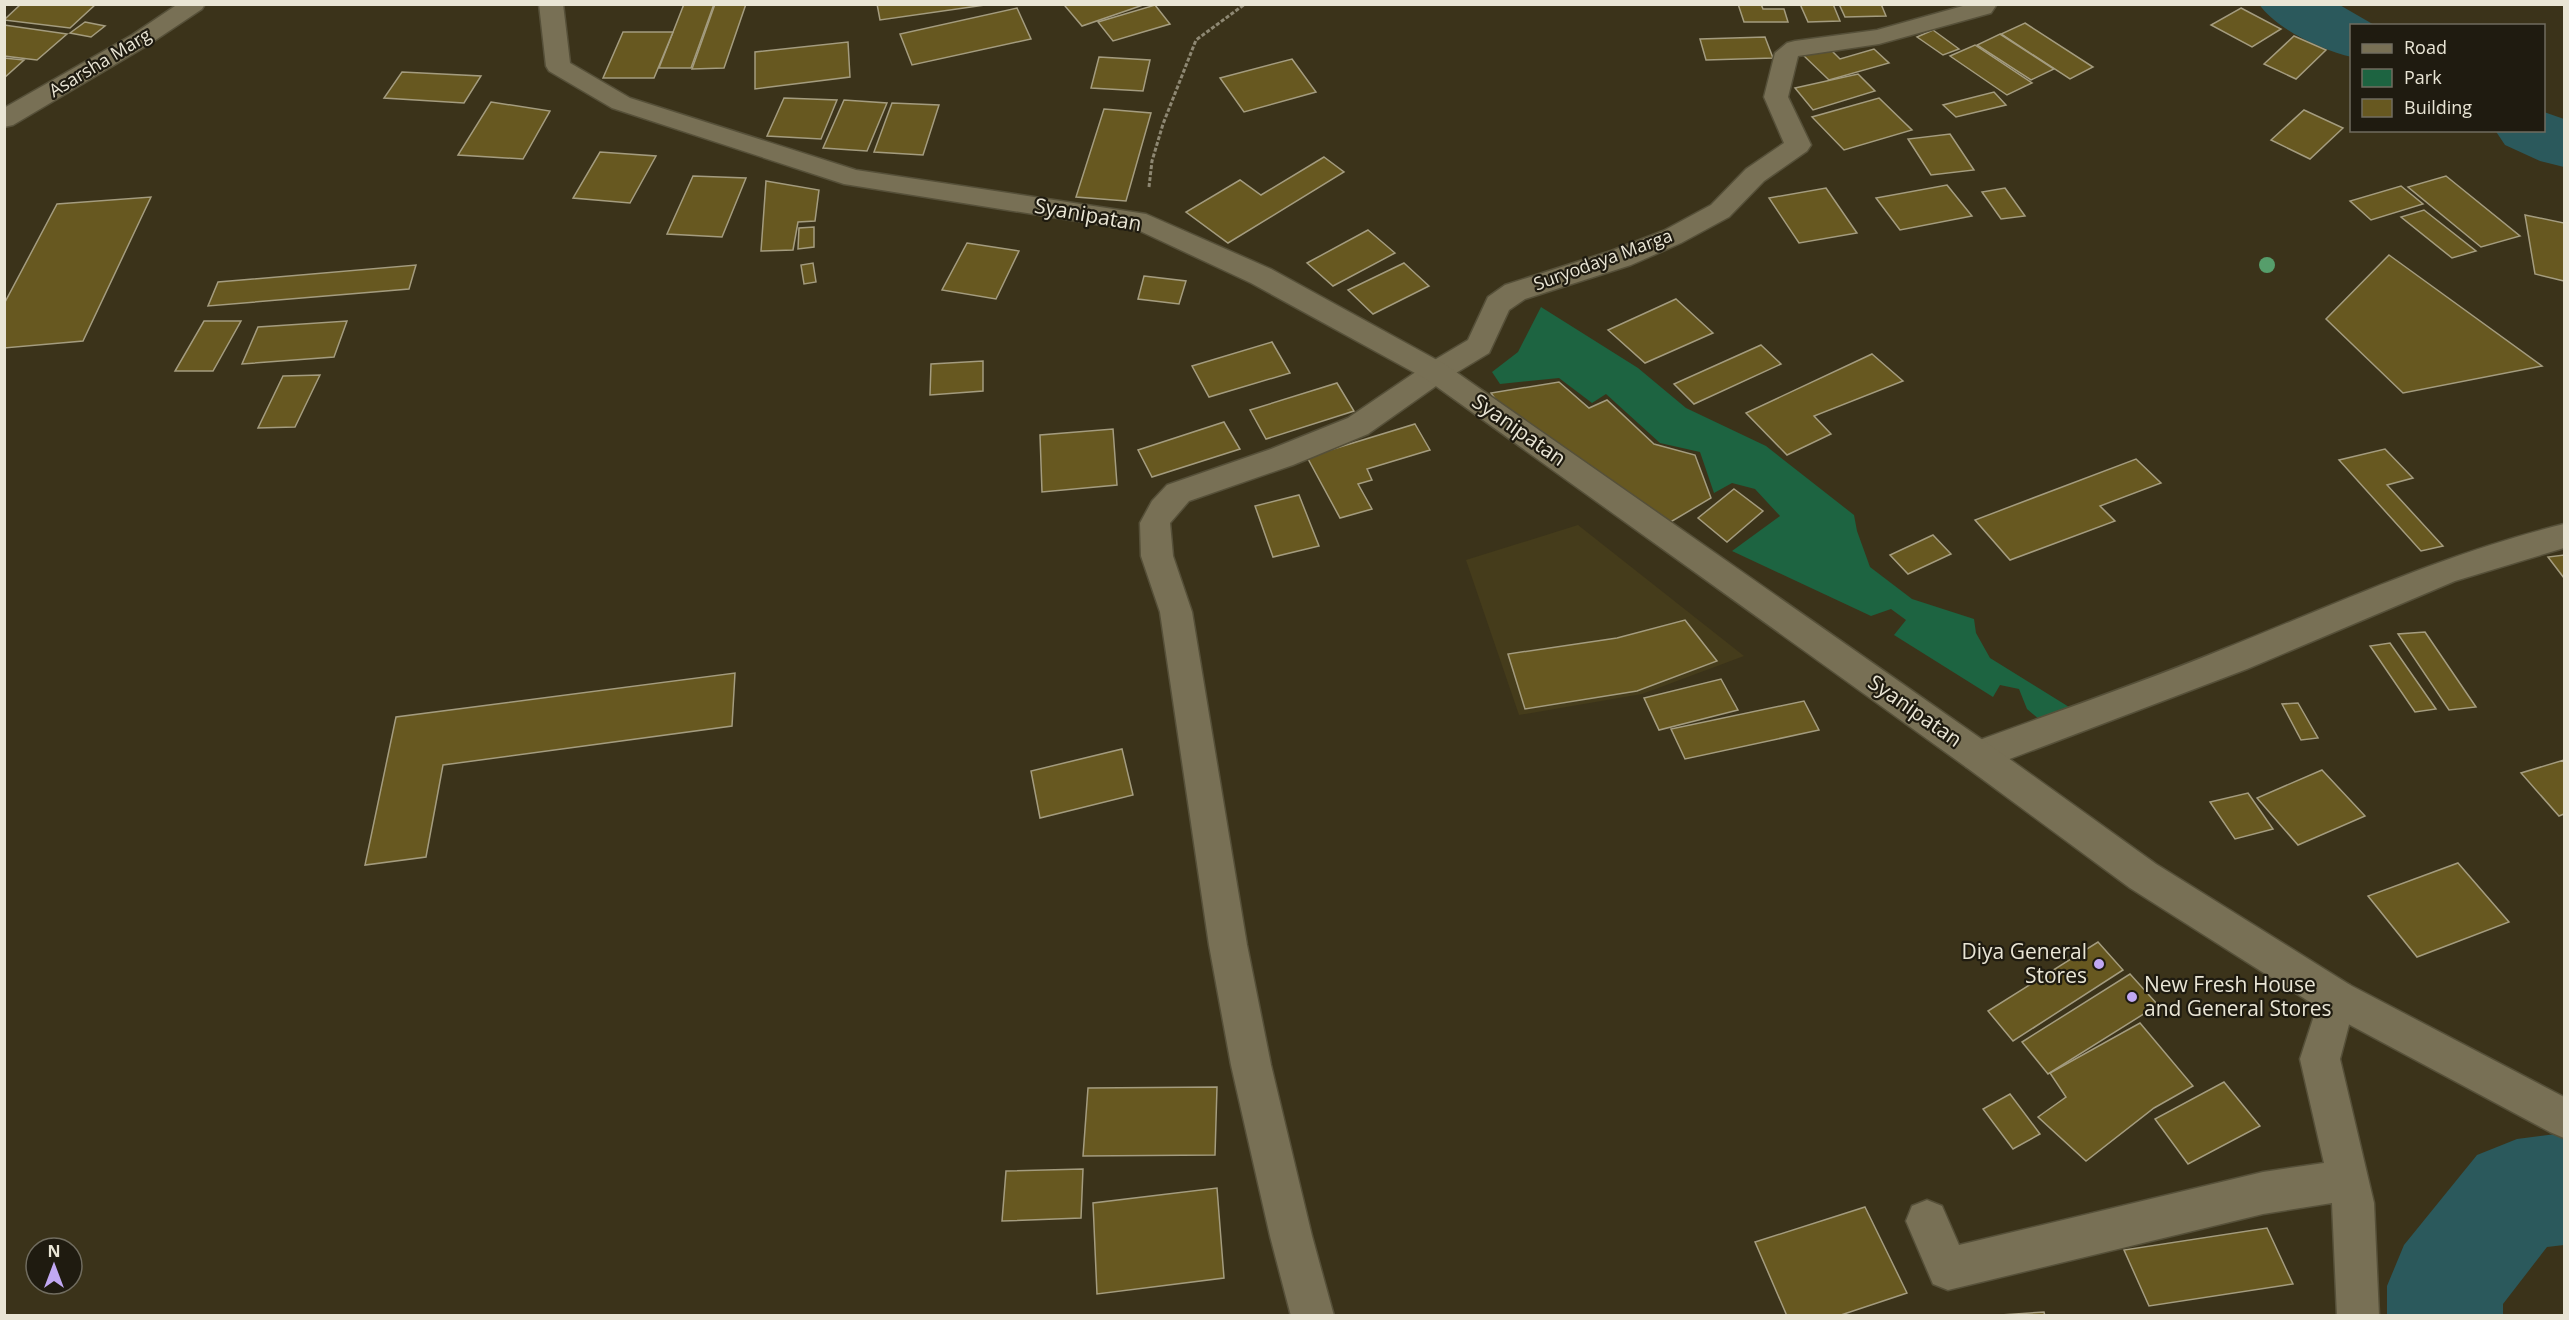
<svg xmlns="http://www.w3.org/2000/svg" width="2569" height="1320" font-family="'Open Sans',sans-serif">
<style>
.built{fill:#453c1b}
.green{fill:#1d6441}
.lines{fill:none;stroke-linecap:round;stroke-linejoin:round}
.stream{fill:#648380;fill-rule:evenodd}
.river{fill:#2b595c;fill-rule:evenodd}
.building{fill:#675820;stroke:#a49c7f;stroke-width:1.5}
.street-casing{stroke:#565039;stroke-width:3}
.secondary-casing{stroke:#565039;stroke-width:3}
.path{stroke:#8e8873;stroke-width:3;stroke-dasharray:4 2;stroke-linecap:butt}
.street{fill:#787055;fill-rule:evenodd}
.secondary{fill:#787055;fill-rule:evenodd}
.tree{fill:#569e6b}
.poi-dot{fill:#c1a8f3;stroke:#1f1b10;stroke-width:2}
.labels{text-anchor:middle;stroke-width:4.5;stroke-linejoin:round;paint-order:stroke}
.far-street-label{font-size:18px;fill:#e9e5d5;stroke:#1f1b10}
.street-label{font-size:21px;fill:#e9e5d5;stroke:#1f1b10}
.poi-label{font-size:21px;fill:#e9e5d5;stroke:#1f1b10;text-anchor:end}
</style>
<rect width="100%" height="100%" fill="#3b331a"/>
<polygon class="built" points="1578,525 1744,656 1642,694 1519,715 1466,560"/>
<polygon class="green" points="1541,307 1638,368 1686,408 1766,446 1854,515 1857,531 1870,567 1912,599 1974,619 1976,633 1990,658 2069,707 2040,720 2027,709 2019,689 2000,685 1993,697 1894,635 1906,620 1891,609 1871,616 1732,551 1780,516 1755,489 1732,483 1714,493 1700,452 1660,443 1606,394 1592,403 1559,378 1500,384 1492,372 1518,352"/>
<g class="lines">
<polygon class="stream" points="2517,1186 2564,1203 2564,1221 2510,1202 2508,1195 2510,1188"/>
<g class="river">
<path d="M 2259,4 L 2338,4 L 2376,26 L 2352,26 L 2352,57 C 2322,50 2276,29 2259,4 Z"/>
<polygon points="2544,112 2564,119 2564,167 2540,161 2505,145 2495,130 2544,130"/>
<polygon points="2564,1133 2564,1245 2547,1247 2503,1304 2503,1316 2387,1316 2387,1286 2404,1245 2477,1155 2517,1139"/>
</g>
</g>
<g class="building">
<polygon points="21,4 96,4 70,28 4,20"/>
<polygon points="684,4 714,4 691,68 659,68"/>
<polygon points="715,4 746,4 724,68 692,69"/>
<polygon points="877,4 992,4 880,20"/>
<polygon points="1068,4 1146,4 1082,26 1065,6"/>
<polygon points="1738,4 1761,4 1763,9 1784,9 1788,22 1744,22"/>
<polygon points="1800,4 1833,4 1840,21 1808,22"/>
<polygon points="1839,4 1881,4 1886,16 1845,17"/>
<polygon points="1155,5 1170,24 1113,41 1098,22"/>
<polygon points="1017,8 1031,39 912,65 900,34"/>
<polygon points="2241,8 2281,29 2252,47 2211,25"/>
<polygon points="85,22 105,26 91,37 70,33"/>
<polygon points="2025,23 2093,67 2070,79 2001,34"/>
<polygon points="4,25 67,34 37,60 4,56"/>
<polygon points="1933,30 1959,49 1943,55 1917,37"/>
<polygon points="623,32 673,32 654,78 603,78"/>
<polygon points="2000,34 2054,69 2031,80 1977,45"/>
<polygon points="2294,36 2326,50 2296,79 2264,64"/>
<polygon points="1765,37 1773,58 1706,60 1700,39"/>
<polygon points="848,42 850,77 755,89 755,52"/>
<polygon points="1975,45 2032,83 2007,95 1950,56"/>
<polygon points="1829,48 1840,59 1874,49 1889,63 1829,80 1803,55"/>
<polygon points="1099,57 1150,60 1143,91 1091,88"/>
<polygon points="4,58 24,60 4,78"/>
<polygon points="1292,59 1316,92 1244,112 1220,78"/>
<polygon points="402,72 481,76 464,103 384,98"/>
<polygon points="1858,74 1875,91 1813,110 1795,88"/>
<polygon points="1994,92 2006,105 1956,117 1943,105"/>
<polygon points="784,98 837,100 821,139 767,136"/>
<polygon points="1879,98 1912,130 1844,150 1812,117"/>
<polygon points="844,100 887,103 867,151 823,148"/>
<polygon points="491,102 550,111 523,159 458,155"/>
<polygon points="892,103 939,105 923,155 874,152"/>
<polygon points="1104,109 1151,113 1126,201 1076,197"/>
<polygon points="2304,110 2343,128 2310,159 2271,140"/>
<polygon points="1950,134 1974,170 1931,175 1908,139"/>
<polygon points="600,152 656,156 630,203 573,198"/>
<polygon points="1324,157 1344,172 1228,243 1186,212 1240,180 1261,195"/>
<polygon points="693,176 746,178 722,237 667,234"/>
<polygon points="2446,176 2520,236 2481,247 2408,187"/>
<polygon points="766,181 819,190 815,221 798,222 793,250 761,251"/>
<polygon points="1947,185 1972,216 1900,230 1876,198"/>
<polygon points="2401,186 2423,204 2371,220 2350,201"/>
<polygon points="1826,188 1857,233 1799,243 1769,198"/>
<polygon points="2005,188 2025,216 2001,219 1982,192"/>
<polygon points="151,197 83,341 4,348 4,304 57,204"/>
<polygon points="2424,210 2476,251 2452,258 2401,217"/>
<polygon points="2525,215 2564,223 2564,281 2535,274"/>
<polygon points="814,227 814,247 798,249 799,228"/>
<polygon points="1368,230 1395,253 1333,286 1307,263"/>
<polygon points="967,243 1019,251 996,299 942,290"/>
<polygon points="2389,255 2542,366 2403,393 2326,319"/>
<polygon points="813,263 816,282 804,284 801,265"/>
<polygon points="1404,263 1429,286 1373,314 1348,290"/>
<polygon points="416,265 409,289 208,306 218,282"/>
<polygon points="1144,276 1186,281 1179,304 1138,299"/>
<polygon points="1676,299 1713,333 1645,363 1608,330"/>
<polygon points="204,321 241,321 213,371 175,371"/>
<polygon points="347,321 334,357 242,364 258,327"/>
<polygon points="1272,342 1290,373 1209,397 1192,366"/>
<polygon points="1761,345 1781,364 1694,404 1674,384"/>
<polygon points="1872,354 1903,381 1814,416 1831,434 1787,455 1746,413"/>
<polygon points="983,361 983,391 930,395 931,364"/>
<polygon points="320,375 295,427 258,428 283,376"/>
<polygon points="1559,382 1589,408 1607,400 1654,444 1695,455 1711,498 1662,527 1508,418 1491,393"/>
<polygon points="1337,383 1354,411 1266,439 1250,410"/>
<polygon points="1224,422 1240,449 1152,477 1138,450"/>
<polygon points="1415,424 1430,450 1367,469 1372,480 1358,484 1372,509 1340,518 1307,457"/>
<polygon points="1113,429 1117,485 1042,492 1040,435"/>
<polygon points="2385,449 2413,478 2387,485 2443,546 2421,551 2339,460"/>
<polygon points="2136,459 2161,483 2100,506 2115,521 2010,560 1975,520"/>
<polygon points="1734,489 1763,511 1727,542 1698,518"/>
<polygon points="1299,495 1319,546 1273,557 1255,506"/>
<polygon points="1933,535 1951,554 1908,574 1890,555"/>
<polygon points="2564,555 2564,578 2548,557"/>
<polygon points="1685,620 1717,661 1637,691 1525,709 1508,654 1617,638"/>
<polygon points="2425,632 2476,707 2449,710 2398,634"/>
<polygon points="2390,643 2436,709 2415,712 2370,646"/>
<polygon points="735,673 732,726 443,765 426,857 365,865 396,717"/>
<polygon points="1721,679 1738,710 1659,730 1644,698"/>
<polygon points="1804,701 1819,730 1685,759 1671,729"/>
<polygon points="2298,703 2318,738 2301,740 2282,704"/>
<polygon points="1122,749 1133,795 1040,818 1031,771"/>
<polygon points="2564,760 2564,814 2559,816 2521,773"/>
<polygon points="2322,770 2365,816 2298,845 2257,798"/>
<polygon points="2248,793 2273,829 2235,839 2210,802"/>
<polygon points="2458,863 2509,922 2417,957 2368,896"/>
<polygon points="2098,942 2123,970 2013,1041 1988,1011"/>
<polygon points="2130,974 2158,1005 2048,1074 2022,1042"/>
<polygon points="2140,1023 2193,1086 2154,1108 2086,1161 2038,1117 2066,1097 2050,1073"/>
<polygon points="2224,1082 2260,1126 2188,1164 2155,1119"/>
<polygon points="1217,1087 1215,1155 1083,1156 1088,1088"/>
<polygon points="2010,1094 2040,1134 2013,1149 1983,1109"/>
<polygon points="1083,1169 1081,1218 1002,1221 1006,1171"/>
<polygon points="1217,1188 1224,1278 1097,1294 1093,1203"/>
<polygon points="1865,1207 1907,1293 1838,1316 1787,1316 1755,1242"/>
<polygon points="2267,1228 2293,1284 2149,1306 2124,1250"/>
<polygon points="2044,1312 2045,1316 1985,1316"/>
</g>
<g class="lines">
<g class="street-casing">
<g id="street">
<polygon points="1970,4 1997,4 1991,13 1879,44 1798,56 1788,97 1811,145 1807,151 1764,181 1729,217 1681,243 1631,265 1525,299 1509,310 1489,353 1446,379 1368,434 1293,465 1189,501 1170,523 1173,556 1192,612 1247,945 1271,1065 1312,1236 1334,1316 1291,1316 1270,1236 1231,1065 1209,945 1160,612 1141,556 1140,523 1152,501 1167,485 1271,449 1348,418 1426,365 1468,340 1488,297 1505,285 1611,251 1663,231 1711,205 1746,169 1784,143 1764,97 1775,53 1787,43 1795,41 1877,30"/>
<path d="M 2564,524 L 2564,548 L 2455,581 L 2247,669 L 1978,771 L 1966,767 L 1961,756 L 1966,745 C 2053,713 2141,683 2226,648 C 2338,603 2446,553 2564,524 Z"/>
<polygon points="2337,980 2350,985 2356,998 2340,1059 2374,1203 2379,1316 2337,1316 2332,1203 2263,1214 1948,1290 1933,1284 1906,1221 1912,1206 1927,1200 1942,1206 1959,1245 2263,1172 2324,1163 2300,1059 2324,985"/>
</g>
</g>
<g class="secondary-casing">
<g id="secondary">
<polygon points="178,4 205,4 202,9 148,45 13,125 4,127 4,108 132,35"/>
<polygon points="539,4 563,4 570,63 630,98 856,170 1146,214 1271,269 1446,365 1990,745 2156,864 2350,985 2564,1097 2564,1138 2550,1132 2324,1011 2130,888 1966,767 1426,379 1251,283 1140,231 844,184 612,108 549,71 546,66"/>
</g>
</g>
<polyline class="path" points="1149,187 1152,161 1163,124 1196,40 1245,4"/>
<use href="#street" class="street"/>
<use href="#secondary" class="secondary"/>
</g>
<circle class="tree" cx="2267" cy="265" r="8"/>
<g class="poi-dot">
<circle cx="2099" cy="964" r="6"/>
<circle cx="2132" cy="997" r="6"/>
</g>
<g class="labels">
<g class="far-street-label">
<text transform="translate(100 63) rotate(-31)" y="6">Asarsha Marg</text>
<text transform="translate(1603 260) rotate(-20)" y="6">Suryodaya Marga</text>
</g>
<g class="street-label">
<text transform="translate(1088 215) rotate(10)" y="7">Syanipatan</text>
<text transform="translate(1519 430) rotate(35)" y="7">Syanipatan</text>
<text transform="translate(1915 711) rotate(35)" y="7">Syanipatan</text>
</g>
<g class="poi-label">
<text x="2087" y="959">Diya General<tspan x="2087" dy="24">Stores</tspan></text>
<text x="2144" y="992" text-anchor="start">New Fresh House<tspan x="2144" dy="24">and General Stores</tspan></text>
</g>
</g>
<rect width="2569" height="1320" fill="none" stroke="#e9e5d5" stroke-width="12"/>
<rect x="2350" y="24" width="195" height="108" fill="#1f1b10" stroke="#706c5f" stroke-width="1.5"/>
<rect x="2362" y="44" width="30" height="9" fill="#787055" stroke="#706c5f" stroke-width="1.5"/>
<text x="2404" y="54" font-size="18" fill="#e9e5d5">Road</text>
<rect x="2362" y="69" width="30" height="18" fill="#1d6441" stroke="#706c5f" stroke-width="1.5"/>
<text x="2404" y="84" font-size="18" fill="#e9e5d5">Park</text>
<rect x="2362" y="99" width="30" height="18" fill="#675820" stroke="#706c5f" stroke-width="1.5"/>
<text x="2404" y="114" font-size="18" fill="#e9e5d5">Building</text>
<g transform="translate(54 1266)"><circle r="28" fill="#1f1b10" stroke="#706c5f" stroke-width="1.5"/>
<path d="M0-4.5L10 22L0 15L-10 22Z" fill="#c1a8f3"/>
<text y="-9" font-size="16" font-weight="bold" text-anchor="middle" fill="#e9e5d5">N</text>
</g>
</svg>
